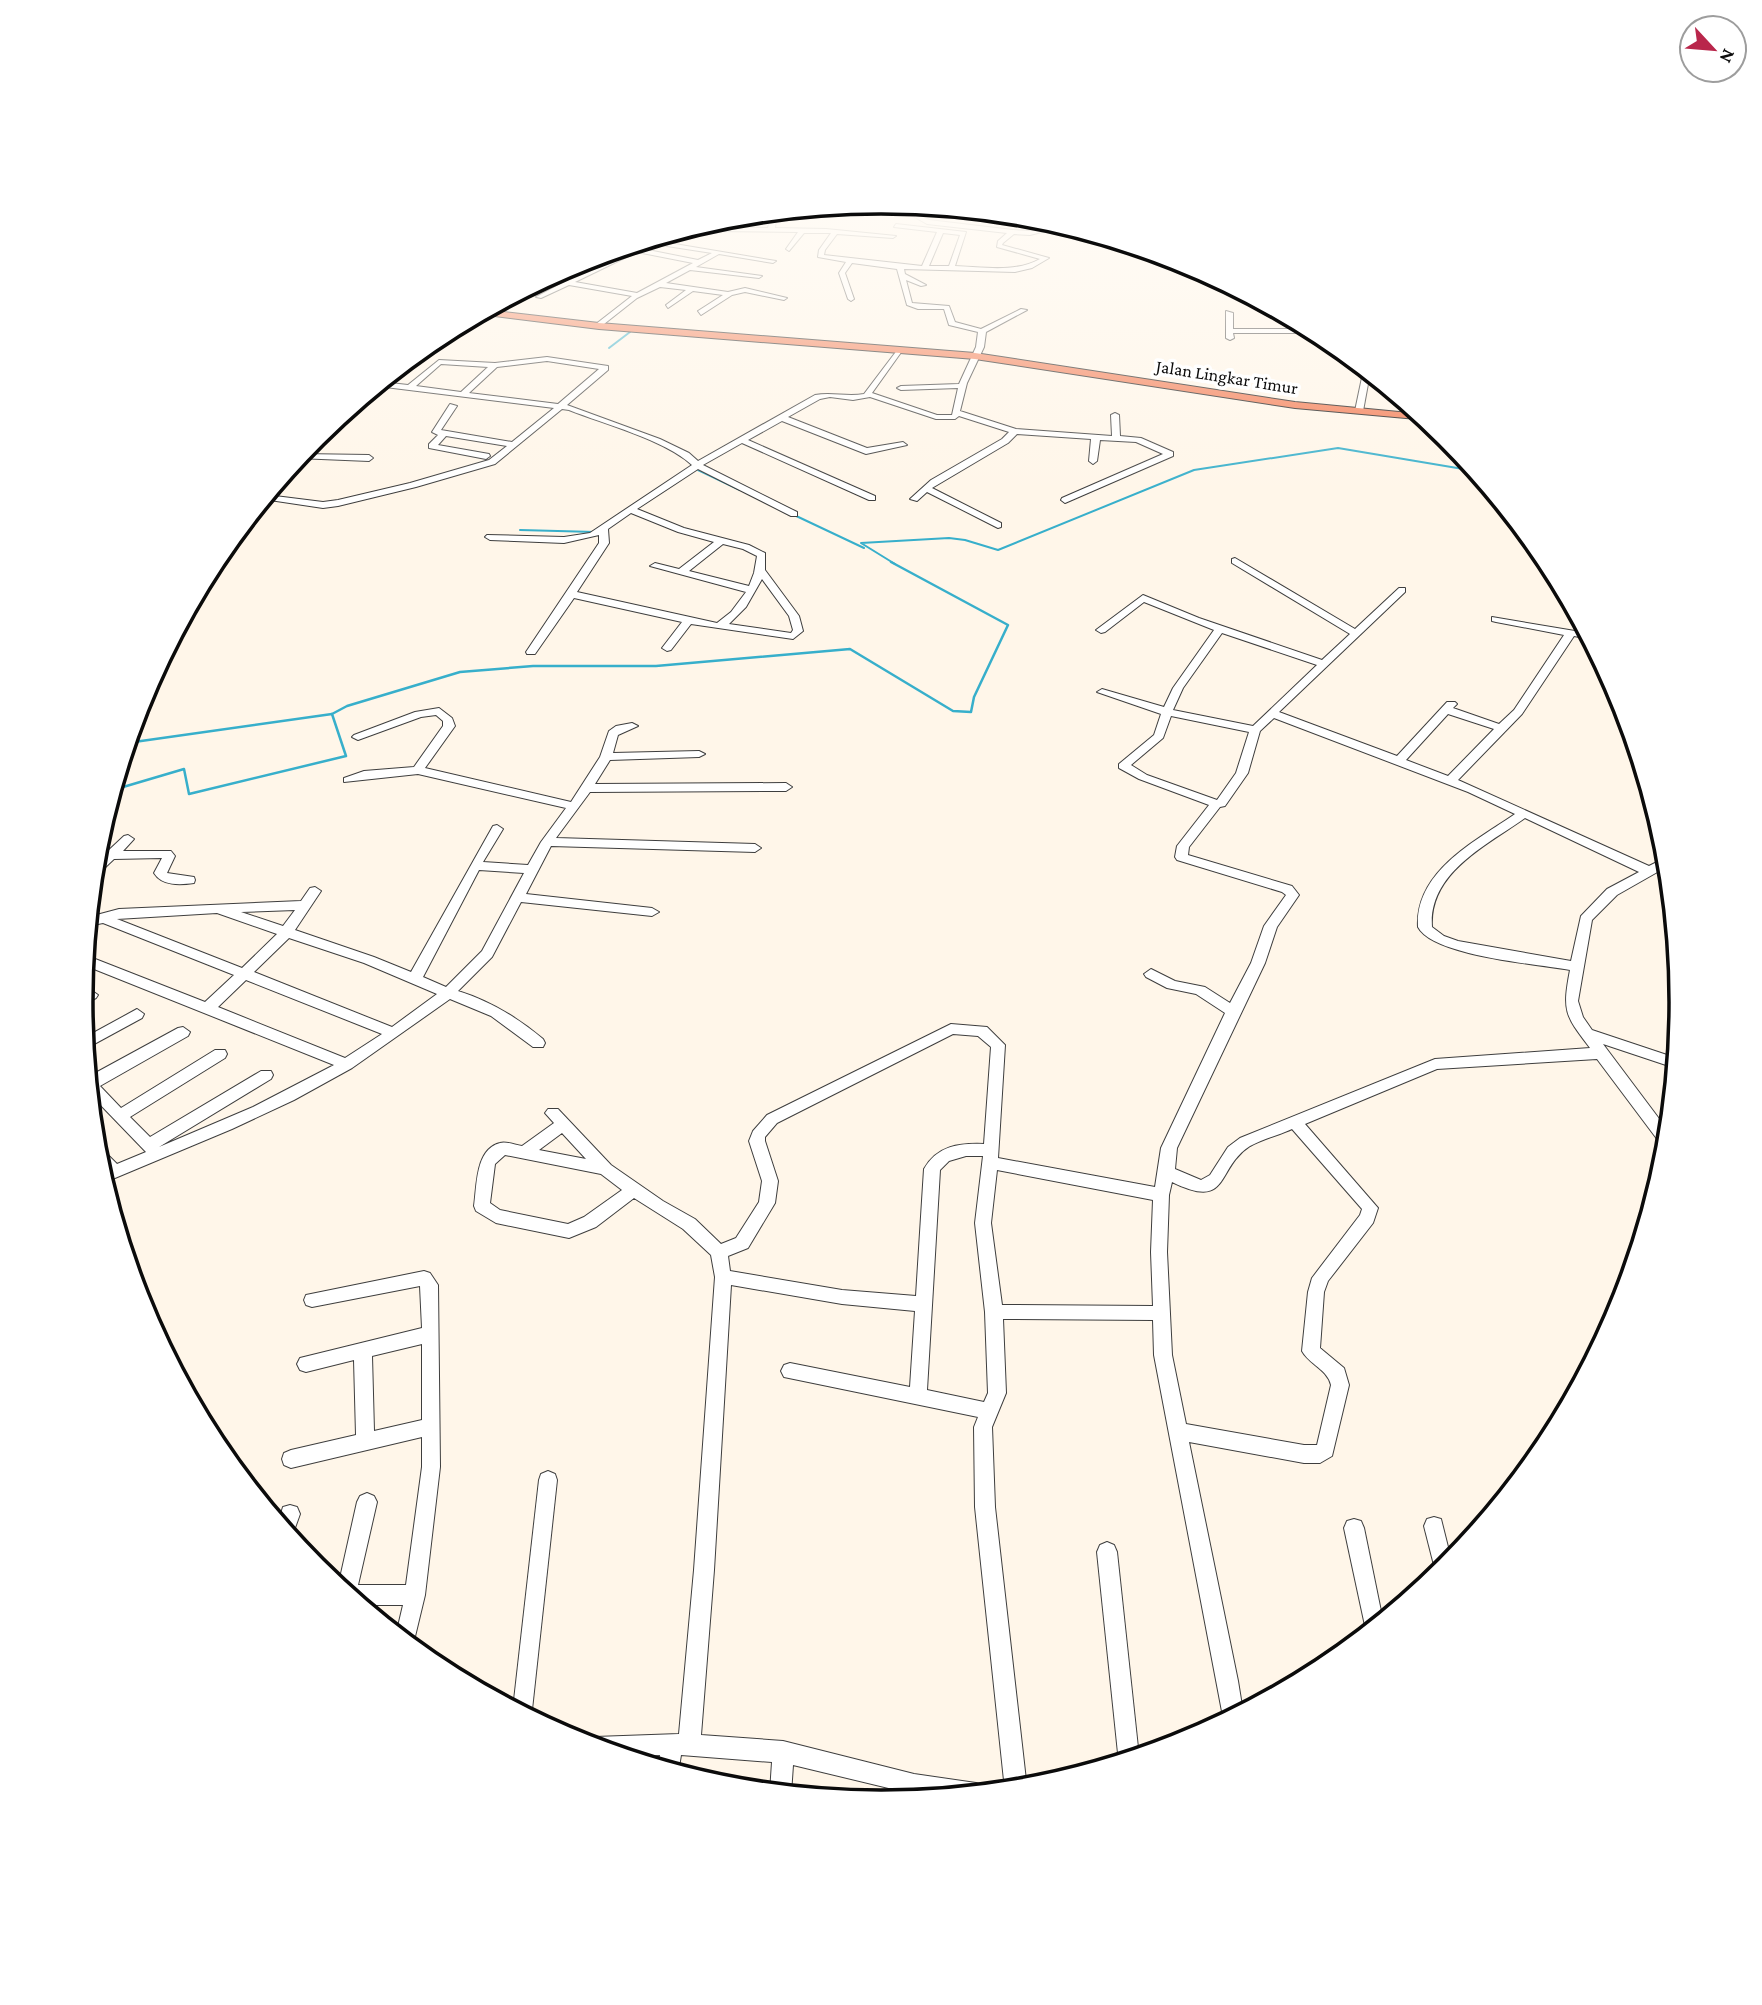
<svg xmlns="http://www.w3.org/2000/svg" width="1762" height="2005" font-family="'Crimson Pro',serif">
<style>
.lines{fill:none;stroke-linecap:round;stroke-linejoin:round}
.stream-far1{stroke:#37afcb;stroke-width:2}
.stream{stroke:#37afcb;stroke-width:2.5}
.minor-casing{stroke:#3e3e3e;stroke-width:2}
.highway-casing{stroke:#1c1c1c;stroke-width:2}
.minor{fill:#fff;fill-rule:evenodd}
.highway{fill:#f37c54;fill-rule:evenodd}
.labels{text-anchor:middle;stroke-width:7;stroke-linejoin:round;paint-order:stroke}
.far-street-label{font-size:18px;fill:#0b0b0b;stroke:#fff}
.rim{fill:none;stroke:#0b0b0b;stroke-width:3.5}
</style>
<rect width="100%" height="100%" fill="#fff6e9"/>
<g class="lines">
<g class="stream-far1">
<polyline points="609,348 630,332"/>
<polyline points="698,470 740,490"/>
<polyline points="792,514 864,548"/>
<polyline points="520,530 595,532"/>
<polyline points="895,564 861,543 949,538 965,540 998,550 1194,470 1338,448 1475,471"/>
</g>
<g class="stream">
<polyline points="127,743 332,714 347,706 460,672 533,666 656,666 850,649 953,711 971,712 974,697 1008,625 891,562"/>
<polyline points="113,790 184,769 189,794 346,756 332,714"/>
</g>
<g class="minor-casing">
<g id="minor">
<polygon points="809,211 815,211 809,218 806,216"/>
<path d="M 904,211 L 911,211 L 929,220 L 1013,230 L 1030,231 L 1059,224 L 1065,226 L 1030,235 L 1014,234 L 1003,243 L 1002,245 L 1049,258 L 1032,268 L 1015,272 L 904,269 L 905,274 L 926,285 L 921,286 L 906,280 L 912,303 L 949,306 L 955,322 L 981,329 L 1021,309 L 1027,310 L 986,332 L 984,347 L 967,383 L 960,411 L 1016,429 L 1112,436 L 1111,415 L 1115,413 L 1119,415 L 1120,436 L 1141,438 L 1173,452 L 1173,456 L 1065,503 L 1061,500 L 1062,498 L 1163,454 L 1136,442 L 1100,440 L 1097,461 L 1093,464 L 1089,461 L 1091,439 L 1017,434 L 1008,443 L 932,488 L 1001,523 L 1001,527 L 998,528 L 927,492 L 917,501 L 910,499 L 931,480 L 1002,439 L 1009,432 L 959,416 L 955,419 L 936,419 L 870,397 L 853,400 L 830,397 L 820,399 L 788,417 L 867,448 L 903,442 L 907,445 L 866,454 L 782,421 L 748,440 L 875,496 L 875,500 L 869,500 L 742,443 L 703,465 L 797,512 L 797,516 L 791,516 L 698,469 L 637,509 L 684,528 L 749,545 L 765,553 L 765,570 L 799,616 L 803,631 L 793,639 L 691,624 L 671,650 L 667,651 L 662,648 L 682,622 L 574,598 L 535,654 L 527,654 L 526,652 L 599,543 L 599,535 L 564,543 L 490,540 L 485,537 L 487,535 L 564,537 L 590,533 L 692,465 C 665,440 604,424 569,410 L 562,409 L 495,464 L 416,487 L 338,506 L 323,508 L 263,499 L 267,495 L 323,502 L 338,500 L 410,483 L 489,460 L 507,446 L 446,436 L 438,445 L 489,454 L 490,456 L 486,459 L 429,448 L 429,444 L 438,435 L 432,432 L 450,404 L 457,406 L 441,430 L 512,442 L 554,408 L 377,386 L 381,382 L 408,385 L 439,360 L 495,363 L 547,357 L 608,366 L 608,370 L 567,405 L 660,439 L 689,453 L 698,461 L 815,395 C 832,392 847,397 864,394 L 898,349 L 902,351 L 872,393 L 937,415 L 952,415 L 958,388 L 901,390 L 897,388 L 901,386 L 959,384 L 976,347 L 978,332 L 949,325 L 944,309 L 918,309 L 907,305 L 897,269 L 852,263 L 845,273 L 854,299 L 851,301 L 848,299 L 839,273 L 846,262 L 818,257 L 819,250 L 831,233 L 804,233 L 789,251 L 786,249 L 798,232 L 709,231 L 694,227 L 700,225 L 709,227 L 768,228 L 771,213 L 777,212 L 775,228 L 826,229 L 896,236 L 893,238 L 837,234 L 825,250 L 824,255 L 922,266 L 937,232 L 894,227 L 896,224 L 966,232 L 955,266 C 984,267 1015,273 1040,259 L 997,247 L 998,241 L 1007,233 L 927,224 ZM 943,233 L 960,235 L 949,266 L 929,266 ZM 547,361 L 599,369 L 558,404 L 469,393 L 497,367 ZM 441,364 L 488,367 L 461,392 L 416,386 ZM 631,513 L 678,532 L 714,542 L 679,569 L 655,563 L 650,566 L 746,592 L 731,612 L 717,623 L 577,592 L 609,543 L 608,529 ZM 723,544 L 743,549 L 757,556 L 754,573 L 749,586 L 689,571 ZM 762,579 L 789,616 L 793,630 L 791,633 L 729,624 L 746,607 Z"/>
<polygon points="937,211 945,211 946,212 943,214"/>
<path d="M 651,240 L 776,261 L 773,263 L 719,254 L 696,267 L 762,276 L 759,278 L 690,270 L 666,283 L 728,292 L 745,288 L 787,298 L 784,300 L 745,292 L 732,295 L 701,315 L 698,311 L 723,295 L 693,291 L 668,308 L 666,305 L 686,290 L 660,287 L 637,298 L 599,328 L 596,324 L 632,296 L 569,285 L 541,298 L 536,297 L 574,277 L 557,272 L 562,270 L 580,275 ZM 654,244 L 712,253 L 698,260 L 643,249 ZM 637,252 L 693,263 L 637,293 L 575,282 Z"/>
<polygon points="1210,283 1231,286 1239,290 1208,286"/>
<polygon points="1226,311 1233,313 1233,329 1311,329 1318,333 1233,333 1234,338 1230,340 1226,338"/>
<polygon points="404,363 409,367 408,369 400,367"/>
<polygon points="1364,368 1370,373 1363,411 1359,413 1355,411"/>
<polygon points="301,454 369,455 373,458 369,461 297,458"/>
<path d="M 1235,558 L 1355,629 L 1399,588 L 1405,588 L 1405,592 L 1279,712 L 1397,756 L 1447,702 L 1455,702 L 1457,704 L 1453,708 L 1499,724 L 1514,710 L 1564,635 L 1496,622 L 1492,621 L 1492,617 L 1587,633 L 1590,639 L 1574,636 L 1522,714 L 1458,780 L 1649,866 L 1667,857 L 1668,866 L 1617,895 L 1592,920 L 1578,1001 L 1583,1017 L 1592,1030 L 1676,1058 L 1675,1068 L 1603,1044 L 1669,1132 L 1667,1149 L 1663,1147 L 1597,1059 L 1437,1069 L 1305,1124 L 1378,1208 L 1373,1223 L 1328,1281 L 1324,1292 L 1320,1348 L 1344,1368 L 1349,1385 L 1332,1456 L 1320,1463 L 1304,1463 L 1189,1442 L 1238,1681 L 1243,1712 L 1224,1722 L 1154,1355 L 1153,1320 L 1003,1319 L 1006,1393 L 992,1427 L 995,1507 L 1027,1789 L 1005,1790 L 975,1507 L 974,1427 L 978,1417 L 784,1377 L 781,1371 L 784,1365 L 790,1363 L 910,1387 L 915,1311 L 842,1304 L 731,1285 L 714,1570 L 701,1735 L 783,1741 L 914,1774 L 976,1783 L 984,1786 L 986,1793 L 930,1798 L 793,1765 L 791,1794 L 770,1792 L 772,1762 L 681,1755 L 678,1773 L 658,1767 L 660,1755 L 625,1757 L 585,1745 L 587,1740 L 595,1737 L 679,1734 L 694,1570 L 715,1277 L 711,1255 L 683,1229 L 634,1198 L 596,1227 L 569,1238 L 496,1223 L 476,1211 L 474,1206 C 477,1187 475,1149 500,1143 C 506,1141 515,1145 522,1146 L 554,1123 L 545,1113 L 548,1109 L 558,1109 L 611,1165 L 663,1201 L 695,1219 L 721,1244 L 736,1238 L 759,1202 L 762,1181 L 749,1141 L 753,1131 L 767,1115 L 951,1024 L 987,1027 L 1005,1045 L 998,1158 L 1155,1187 L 1161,1148 L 1225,1013 L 1196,994 L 1167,988 L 1146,977 L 1144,974 L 1151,969 L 1175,981 L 1205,987 L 1230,1003 L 1251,963 L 1264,926 L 1286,895 L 1282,892 L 1177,860 L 1175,857 L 1177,846 L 1209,805 L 1139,779 L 1119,768 L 1119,764 L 1154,735 L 1161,714 L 1097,692 L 1102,689 L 1164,707 L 1173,688 L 1214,630 L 1144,602 L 1105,632 L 1101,633 L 1096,630 L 1143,595 L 1199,618 L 1322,660 L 1350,634 L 1232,563 L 1232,559 ZM 1222,633 L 1317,665 L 1253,726 L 1173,710 L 1183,688 ZM 1448,714 L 1494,729 L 1448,776 L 1406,760 ZM 1171,716 L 1249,732 L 1236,773 L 1217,800 L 1147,775 L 1131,765 L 1163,738 ZM 1274,718 L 1468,792 L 1515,814 C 1476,841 1415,871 1418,927 C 1433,956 1537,964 1570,970 C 1562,1012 1565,1015 1590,1048 L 1435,1059 L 1240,1138 L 1228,1147 L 1210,1175 L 1201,1180 L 1175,1169 L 1177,1148 L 1265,963 L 1277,927 L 1299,895 L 1292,886 L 1188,855 L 1189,847 L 1220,807 L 1225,806 L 1248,773 L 1260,731 ZM 1525,818 L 1639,872 L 1607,889 L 1581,916 L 1571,961 L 1458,941 L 1444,936 L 1432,927 C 1428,873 1487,845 1525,818 ZM 953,1034 L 978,1036 L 991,1047 L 984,1144 C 959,1143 937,1146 924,1169 L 916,1296 L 842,1290 L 730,1271 L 728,1256 L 748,1248 L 775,1203 L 778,1181 L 765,1141 L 765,1137 L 777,1123 ZM 1292,1129 L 1362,1209 L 1360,1215 L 1312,1278 L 1308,1292 L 1302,1351 C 1309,1364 1328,1370 1331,1385 L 1317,1445 L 1304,1445 L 1186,1424 L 1172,1355 L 1167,1252 L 1169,1195 L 1172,1182 C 1231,1211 1215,1168 1250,1146 C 1263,1139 1279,1135 1292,1129 ZM 562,1133 L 586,1159 L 539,1150 ZM 505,1155 L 601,1174 L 622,1190 L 584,1217 L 568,1224 L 500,1210 L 490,1203 L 495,1164 ZM 966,1156 L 983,1156 L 975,1223 L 985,1312 L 988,1393 L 984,1402 L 927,1390 L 940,1170 L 949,1161 ZM 997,1170 L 1153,1200 L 1151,1252 L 1153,1306 L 1002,1305 L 991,1223 Z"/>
<path d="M 439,708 L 452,718 L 455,726 L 425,768 L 571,802 L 600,757 L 609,731 L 616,726 L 632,723 L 638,726 L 618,735 L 613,753 L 699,751 L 705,754 L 699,757 L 610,760 L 595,784 L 786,783 L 792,787 L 786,791 L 590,792 L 556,838 L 755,844 L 761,848 L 755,852 L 551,846 L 526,894 L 652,908 L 659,912 L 652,916 L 521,902 L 492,957 L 458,991 C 490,1001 518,1018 543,1039 L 545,1043 L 543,1047 L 533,1047 L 491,1016 L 450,999 L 352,1068 L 294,1100 L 232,1129 L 103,1183 L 100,1171 L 103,1170 L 97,1164 L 95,1145 L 100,1147 L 117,1164 L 146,1152 L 90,1094 L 88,1077 L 178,1028 L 183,1027 L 190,1032 L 188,1036 L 100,1086 L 121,1108 L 215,1050 L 225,1050 L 227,1054 L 225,1058 L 130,1117 L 150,1137 L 261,1071 L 271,1071 L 273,1075 L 271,1079 L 159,1147 L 253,1107 L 334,1065 L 84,965 L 85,955 L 205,1002 L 234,975 L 103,923 L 88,926 L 89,917 L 119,909 L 301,901 L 310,888 L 315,887 L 321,891 L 295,930 L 374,957 L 411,972 L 493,826 L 497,825 L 503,829 L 483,862 L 528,865 L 541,842 L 566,808 L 418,774 L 344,782 L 344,778 L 364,771 L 414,767 L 443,726 L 443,721 L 436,715 L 421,717 L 358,740 L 352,737 L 354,735 L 415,712 ZM 479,870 L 524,873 L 482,951 L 446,987 L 423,977 ZM 295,910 L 283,926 L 241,912 ZM 217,913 L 277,934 L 242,968 L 117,919 ZM 289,938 L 364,963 L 437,994 L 392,1027 L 254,972 ZM 246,980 L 382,1034 L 345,1058 L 218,1007 Z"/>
<path d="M 128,835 L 134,839 L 123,851 L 171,851 L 175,856 L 167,873 L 194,877 L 195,880 L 194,883 C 180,885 162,886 154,873 L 162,858 L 114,859 L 97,875 L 93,876 L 94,864 L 124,836 Z"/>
<polygon points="91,990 98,995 96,998 81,1006 81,994"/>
<polygon points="137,1009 144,1014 142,1018 85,1049 84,1038"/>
<path d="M 424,1271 L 430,1273 L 438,1285 L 440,1467 L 425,1595 L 412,1649 L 396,1635 L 403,1605 L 359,1605 L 338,1587 L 357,1502 L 360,1496 L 367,1493 L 374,1496 L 377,1502 L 358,1585 L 406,1585 L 422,1467 L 422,1437 L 291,1468 L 284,1465 L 282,1459 L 284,1453 L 291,1450 L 356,1435 L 354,1360 L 306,1372 L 300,1370 L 297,1364 L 300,1358 L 422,1328 L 420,1286 L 312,1307 L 306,1305 L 304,1300 L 306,1295 ZM 422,1344 L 422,1420 L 374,1431 L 372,1356 Z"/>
<polygon points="548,1471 555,1474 557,1480 531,1719 513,1709 539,1480 541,1474"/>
<polygon points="290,1505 297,1507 300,1514 291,1539 278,1523 283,1507"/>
<polygon points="1434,1517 1441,1519 1452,1563 1437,1577 1424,1526 1427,1519"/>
<polygon points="1354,1519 1361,1521 1364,1528 1383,1621 1367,1635 1344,1528 1347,1521"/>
<polygon points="1107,1542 1114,1545 1117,1552 1139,1757 1119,1763 1097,1552 1100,1545"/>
</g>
</g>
<g class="highway-casing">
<polygon id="highway" points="487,310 599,323 975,353 1295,402 1420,414 1428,420 1295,408 975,359 599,329 479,314"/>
</g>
<use href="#minor" class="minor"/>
<use href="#highway" class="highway"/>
</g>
<linearGradient id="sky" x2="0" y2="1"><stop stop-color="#91c9ed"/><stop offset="0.43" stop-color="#fffbf5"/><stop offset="1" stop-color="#fffbf5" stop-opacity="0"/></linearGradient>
<rect width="1762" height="491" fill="url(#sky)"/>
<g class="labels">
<g class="far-street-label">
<text transform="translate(1227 377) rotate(9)" y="6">Jalan Lingkar Timur</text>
</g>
</g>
<path d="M0 0H1762V2005H0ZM93 1002a788 788 0 1 1 1576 0a788 788 0 1 1-1576 0Z" fill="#fff" fill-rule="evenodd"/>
<path class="rim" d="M93 1002a788 788 0 1 1 1576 0a788 788 0 1 1-1576 0Z"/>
<g transform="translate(1713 49) rotate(116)"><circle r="33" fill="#ffffff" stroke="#9d9d9d" stroke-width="2"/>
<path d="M0-5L12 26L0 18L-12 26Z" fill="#b9264b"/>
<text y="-10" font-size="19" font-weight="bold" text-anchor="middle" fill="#0b0b0b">N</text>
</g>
</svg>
